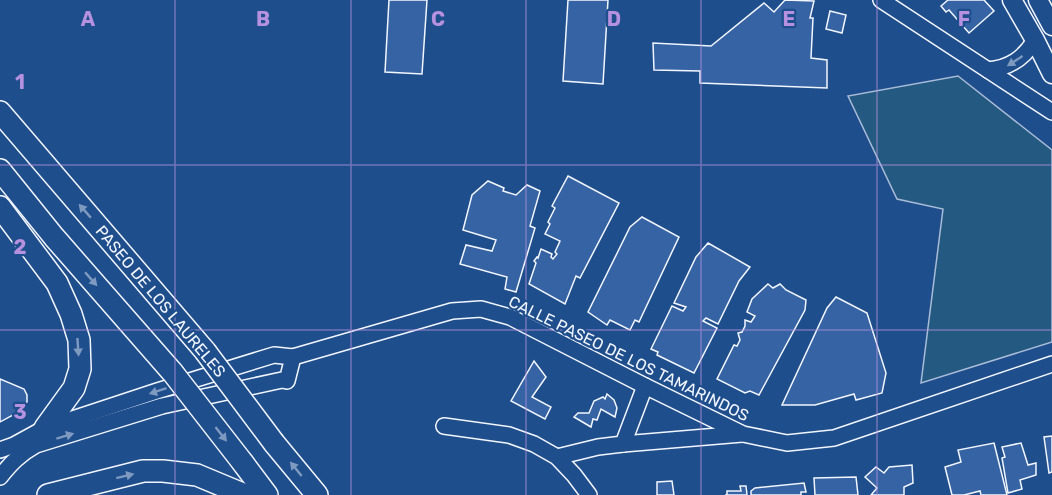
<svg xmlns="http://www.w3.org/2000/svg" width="1052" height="495" font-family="Rubik,sans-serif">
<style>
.green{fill:#245a82;stroke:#a8bbd7;stroke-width:1.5}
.building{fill:#3563a3;stroke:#f2f6ff;stroke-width:1.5}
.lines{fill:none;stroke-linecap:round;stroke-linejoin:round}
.minor-casing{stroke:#f2f6ff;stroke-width:18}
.tertiary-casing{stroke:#f2f6ff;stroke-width:21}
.secondary-casing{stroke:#f2f6ff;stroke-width:24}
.minor{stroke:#1f4e8c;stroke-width:15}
.tertiary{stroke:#1f4e8c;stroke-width:18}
.secondary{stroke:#1f4e8c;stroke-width:21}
.secondary-bridge-casing{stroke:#f2f6ff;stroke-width:24;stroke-linecap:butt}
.secondary-bridge{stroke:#1f4e8c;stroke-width:21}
.oneway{fill:#7e9ac0}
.grid{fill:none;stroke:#b691df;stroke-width:1.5;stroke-opacity:0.55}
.labels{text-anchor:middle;stroke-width:4.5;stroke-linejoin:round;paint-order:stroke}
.street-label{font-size:16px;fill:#f2f6ff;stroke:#1f4e8c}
.grid-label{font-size:20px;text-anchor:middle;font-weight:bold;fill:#b691df;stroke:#1f4e8c;stroke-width:4.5;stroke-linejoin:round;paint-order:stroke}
</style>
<rect width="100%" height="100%" fill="#1f4e8c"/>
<polygon class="green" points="958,76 1052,150 1052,342 921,383 943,209 897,199 848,96"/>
<g class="building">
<polygon points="389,0 427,0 422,74 385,72"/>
<polygon points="568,0 608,0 603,84 563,81"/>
<polygon points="785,0 814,1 810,18 813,18 811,58 827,60 827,88 700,83 700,71 654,70 653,43 711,46 764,3 774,12"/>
<polygon points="948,0 984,0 994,11 969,33 949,10 946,12 941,6"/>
<polygon points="830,11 846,15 842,33 826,29"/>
<polygon points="568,176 619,203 580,278 576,276 565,304 529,284 536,263 534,261 537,257 538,258 541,249 552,254 551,257 553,259 557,254 555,252 560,241 545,234 550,224 548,222 555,208 552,206"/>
<polygon points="488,181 504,188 503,191 516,195 527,185 540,191 530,226 535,228 516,292 505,289 507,277 460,264 466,245 492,251 496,240 463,230 472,195"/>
<polygon points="642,217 679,237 639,322 635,320 630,330 610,320 607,325 588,312 630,227"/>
<polygon points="708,243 750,267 739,281 718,324 706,318 703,321 717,328 694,373 657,355 658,352 651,349 672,306 683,311 686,307 674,303 696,257"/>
<polygon points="768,284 773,288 780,284 786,290 806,300 805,310 759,395 750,391 745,393 717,379 734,345 737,346 740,340 738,333 742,332 745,326 745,320 751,322 755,316 747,312 752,299"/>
<polygon points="836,297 867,313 886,373 882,393 856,400 854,394 815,405 782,405 827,308"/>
<polygon points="534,361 546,377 532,397 551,407 545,419 511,401"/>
<polygon points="0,379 24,389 27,395 27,402 15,414 0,422"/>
<polygon points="607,394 614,400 617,408 615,417 601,409 597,420 593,419 591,427 574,417 578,413 589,413 594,401 603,397 605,399"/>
<polygon points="1052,436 1052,472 1049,473 1044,437"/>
<polygon points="994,443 1007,495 981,495 980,491 964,495 952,495 945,467 961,462 958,450"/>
<polygon points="1021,443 1028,465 1036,463 1036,475 1020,480 1022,489 1008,493 1002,458 1005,457 1002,447"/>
<polygon points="912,465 913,483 904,487 904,495 871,495 877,488 865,477 876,467 884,473 889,467"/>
<polygon points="856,477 858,495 815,495 814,478"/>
<polygon points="672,481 674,495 657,495 657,482"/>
<polygon points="804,483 806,492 801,492 801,495 751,495 751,491 755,488"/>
<polygon points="740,486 746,486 747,495 725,495 727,495 727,491 741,491"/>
</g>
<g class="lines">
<g class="minor-casing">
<g id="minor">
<polyline points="881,0 1052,112"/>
<path d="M 988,70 C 1010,68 1024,58 1035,40"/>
<polyline points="444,426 509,435 534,444 557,457 574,475 589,495"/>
<polyline points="623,444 742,434"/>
<polyline points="0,450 14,445 45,428 157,391 274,355 293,357 452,311 481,309 510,317 645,386 743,434 787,443 834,438 1052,364"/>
<polyline points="557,457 598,447 623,444 645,386"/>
<path d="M 0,477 C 11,463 20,454 36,445 L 162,406 L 282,380 L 287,381 L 293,357"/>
</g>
</g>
<g class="tertiary-casing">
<g id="tertiary">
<polyline points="1012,0 1035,40 1052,74"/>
<polyline points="1038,0 1052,26"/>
</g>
</g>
<g class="secondary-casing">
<g id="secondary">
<polyline points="0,112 205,351"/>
<polyline points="0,170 54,237 173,373"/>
<polyline points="0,207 57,283 71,314 79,340 80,369 74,388 45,428"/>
<polyline points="274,443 317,495"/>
<polyline points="243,463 267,495"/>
<polyline points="48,495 143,471 163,471 197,475 245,495"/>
</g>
</g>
<use href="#minor" class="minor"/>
<use href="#tertiary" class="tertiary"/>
<use href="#secondary" class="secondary"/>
<g class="secondary-bridge-casing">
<g id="secondary-bridge">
<polyline points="205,351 274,443"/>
<polyline points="173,373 243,463"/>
</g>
</g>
<use href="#secondary-bridge" class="secondary-bridge"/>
</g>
<defs><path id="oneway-solid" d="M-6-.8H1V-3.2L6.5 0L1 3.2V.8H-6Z" transform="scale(1.5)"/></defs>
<g class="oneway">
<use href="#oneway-solid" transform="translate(1015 61) rotate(147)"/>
<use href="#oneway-solid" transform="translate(85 211) rotate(-131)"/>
<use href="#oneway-solid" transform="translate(91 279) rotate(49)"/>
<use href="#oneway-solid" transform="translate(78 347) rotate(86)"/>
<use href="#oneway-solid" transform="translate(158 391) rotate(162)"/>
<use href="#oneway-solid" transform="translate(221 434) rotate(52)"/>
<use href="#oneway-solid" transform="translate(65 436) rotate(-17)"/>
<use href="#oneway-solid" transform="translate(296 469) rotate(-129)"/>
<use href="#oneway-solid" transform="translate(125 476) rotate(-14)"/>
</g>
<path class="grid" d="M 175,0 L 175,495M 351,0 L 351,495M 526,0 L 526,495M 701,0 L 701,495M 877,0 L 877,495M 0,165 L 1052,165M 0,330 L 1052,330"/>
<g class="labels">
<g class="street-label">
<text transform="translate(161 301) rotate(50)" y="6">PASEO DE LOS LAURELES</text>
<text transform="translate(629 358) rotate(26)" y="6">CALLE PASEO DE LOS TAMARINDOS</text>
</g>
</g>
<g class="grid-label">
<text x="88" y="26">A</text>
<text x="263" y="26">B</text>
<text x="438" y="26">C</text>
<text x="614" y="26">D</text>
<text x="789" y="26">E</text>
<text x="964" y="26">F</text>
<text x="20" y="89">1</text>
<text x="20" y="254">2</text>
<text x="20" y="419">3</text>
</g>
</svg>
